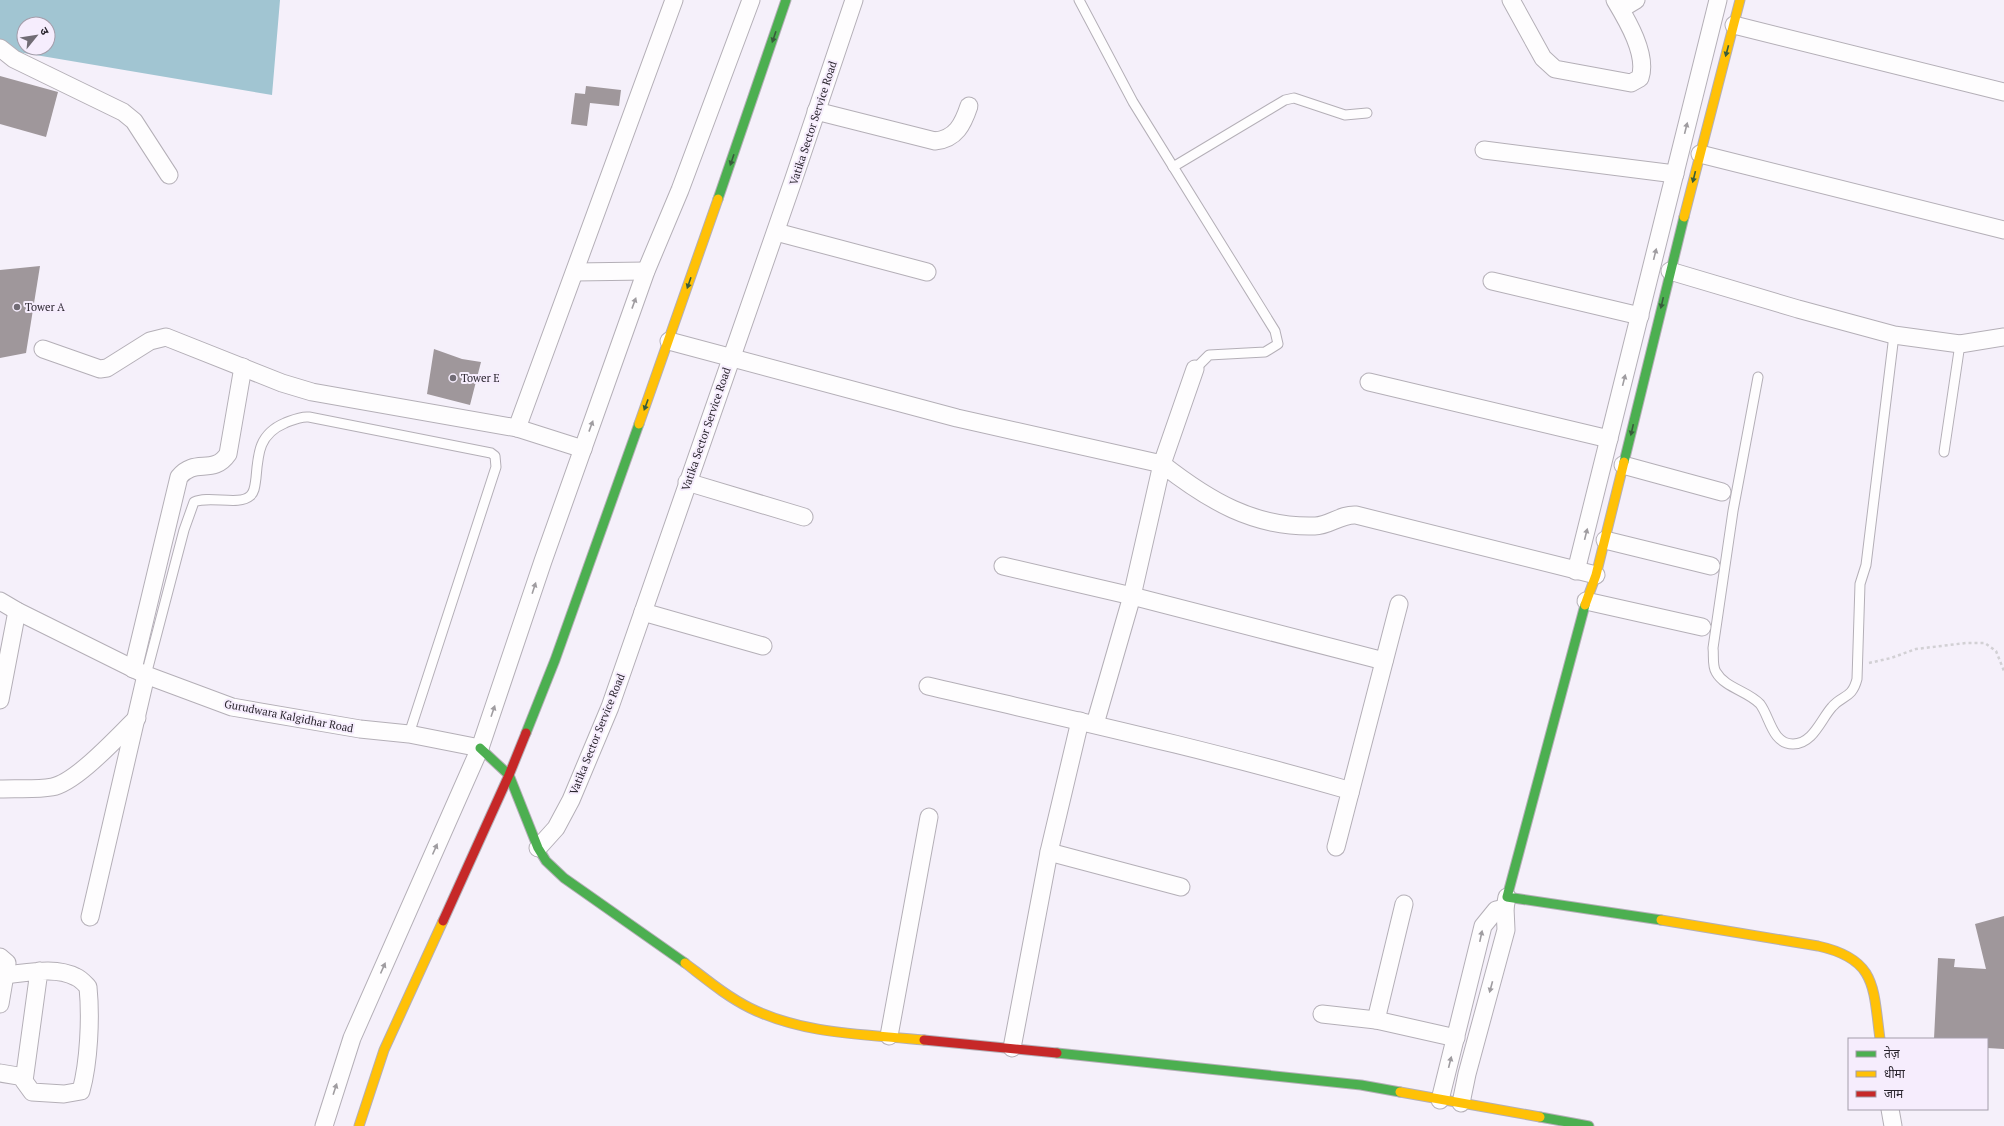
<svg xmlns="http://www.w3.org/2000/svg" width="2004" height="1126" font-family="'PT Serif','Noto Sans Devanagari',serif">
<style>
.water{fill:#a1c5d2;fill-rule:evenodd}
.building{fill:#9f979b}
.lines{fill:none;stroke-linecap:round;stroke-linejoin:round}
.lane-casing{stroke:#b4afb7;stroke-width:11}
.street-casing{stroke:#b4afb7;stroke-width:19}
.fast-casing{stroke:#b4afb7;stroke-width:11}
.slow-casing{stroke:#b4afb7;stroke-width:11}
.jam-casing{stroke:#b4afb7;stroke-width:11}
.path{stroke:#d2d0d4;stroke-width:2.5;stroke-dasharray:3 3;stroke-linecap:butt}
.lane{stroke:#fefdfe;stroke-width:9}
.street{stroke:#fefdfe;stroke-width:17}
.fast{stroke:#4caf50;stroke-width:9}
.slow{stroke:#ffc107;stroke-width:9}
.jam{stroke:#c62828;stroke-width:9}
.oneway{fill:#385c3c}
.oneway2{fill:#9f9ca0}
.poi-dot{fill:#716c75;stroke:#f6edfd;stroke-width:1.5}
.labels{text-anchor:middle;stroke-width:4;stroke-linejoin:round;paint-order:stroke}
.street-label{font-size:11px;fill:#2a252e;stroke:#f6edfd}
.poi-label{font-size:11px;fill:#2a252e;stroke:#f6edfd;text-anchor:start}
</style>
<rect width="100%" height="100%" fill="#f5f0fa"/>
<path class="water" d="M 0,0 L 280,0 L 272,95 L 0,49 ZM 24,24 L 48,24 L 48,48 L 24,48 Z"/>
<g class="building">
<polygon points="0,76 58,92 46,137 0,124"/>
<polygon points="586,86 621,90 619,106 590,103 587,126 571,124 575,93 585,94"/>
<polygon points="40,266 26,353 0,358 0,270"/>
<polygon points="434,349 462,359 481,362 470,405 427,394"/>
<polygon points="2004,916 2004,1049 1987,1048 1987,1039 1934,1039 1938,958 1955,959 1954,967 1986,969 1975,924"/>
</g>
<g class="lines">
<g class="lane-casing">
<g id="lane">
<polyline points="1079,0 1133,102 1275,331 1278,344 1265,352 1209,355 1195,369"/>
<polyline points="1173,167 1285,100 1294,98 1345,115 1367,113"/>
<path d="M 1758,377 L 1733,511 L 1713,648 C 1714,655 1712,666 1716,672 C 1725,688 1748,691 1760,704 C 1770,717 1772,744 1793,744 C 1813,744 1821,719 1832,707 C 1842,695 1852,699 1857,679 L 1860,584 L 1866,565 L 1894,335"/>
<polyline points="1944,452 1960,344"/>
<path d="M 146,675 L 184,530 L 194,502 C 209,495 239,506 250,496 C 255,492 255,484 256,478 C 258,453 259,434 285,423 C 293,420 300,416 309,417 L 491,453 L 495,456 L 496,467 L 409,734"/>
</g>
</g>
<g class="street-casing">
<g id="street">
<path d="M 1511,0 L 1543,58 L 1555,69 L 1631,83 L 1640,78 C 1648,55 1627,20 1615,0"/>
<polyline points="1621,9 1636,0"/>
<polyline points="1734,25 2004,92"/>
<polyline points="0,48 14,59 123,112 134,121 169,175"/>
<path d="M 816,111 L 935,141 C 956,139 963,124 969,106"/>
<polyline points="1484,150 1675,174"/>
<polyline points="1700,154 2004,230"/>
<polyline points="776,232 927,272"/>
<polyline points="1670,271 1798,309 1894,335 1960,344 2004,337"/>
<polyline points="575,272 646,271"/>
<polyline points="1492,281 1640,316"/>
<polyline points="669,341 957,418 1162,464 1195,369"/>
<polyline points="43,349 100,369 107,368 150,341 166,337 282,383 312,392 517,428 583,449"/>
<polyline points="1369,382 1609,439"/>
<polyline points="517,428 674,0"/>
<polyline points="1623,465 1722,492"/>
<polyline points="687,482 804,517"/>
<polyline points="1605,540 1711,566"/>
<polyline points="1003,566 1132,596 1384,661"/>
<polyline points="1576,571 1718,0"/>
<polyline points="0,601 17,611 146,675 232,707 360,729 409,734 480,748"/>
<polyline points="1586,601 1702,627"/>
<polyline points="643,612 763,646"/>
<path d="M 133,669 L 179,477 C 195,457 213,476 228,454 L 243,367"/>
<path d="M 928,686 C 1069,719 1210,750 1348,790 L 1350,793"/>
<polyline points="0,700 17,611"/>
<path d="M 1095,724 L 1132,596 L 1162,464 C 1208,500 1254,528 1315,526 C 1329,526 1341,514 1356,515 L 1596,575"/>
<path d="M 0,789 C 17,788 35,790 52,787 C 76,783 118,736 137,718"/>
<polyline points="1336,847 1399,604"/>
<polyline points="538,848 556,828 571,800 610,707 793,181 854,0"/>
<polyline points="1049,852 1181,887"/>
<polyline points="90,917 146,675"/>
<polyline points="0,957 7,963 0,1004"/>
<path d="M 5,975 C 27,973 55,966 76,977 C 81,979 85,984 88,987 C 91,1017 89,1062 81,1091 L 64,1094 L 32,1092 L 24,1081 L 39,971"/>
<polyline points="1322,1014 1376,1020 1456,1038"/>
<polyline points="1376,1020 1404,904"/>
<polyline points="889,1036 929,817"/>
<polyline points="1012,1048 1049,852 1080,721"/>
<polyline points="0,1073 24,1077"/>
<polyline points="1440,1100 1483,926 1496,910 1505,908"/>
<polyline points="1461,1103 1467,1074 1506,930 1505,908 1507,897"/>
<polyline points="1890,1109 1893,1126"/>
<polyline points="324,1126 352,1038 480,748 543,561 646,271 680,190 751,0"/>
</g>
</g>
<g class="fast-casing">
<g id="fast">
<polyline points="718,199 786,0"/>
<polyline points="1624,462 1684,217"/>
<polyline points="1585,605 1507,897 1661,920"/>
<polyline points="526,733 555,660 639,424"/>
<polyline points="480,748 509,775 538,848 546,861 564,878 685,963"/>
<polyline points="1057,1053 1361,1085 1400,1092"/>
<polyline points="1540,1117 1589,1126"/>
</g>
</g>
<g class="slow-casing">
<g id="slow">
<polyline points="1684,217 1740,0"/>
<polyline points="639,424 718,199"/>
<polyline points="1585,605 1596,575 1624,462"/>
<path d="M 1661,920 L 1818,946 C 1877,959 1873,987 1880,1039"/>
<path d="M 685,963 C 706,979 726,996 750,1008 C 805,1035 865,1034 924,1040"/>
<polyline points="1400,1092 1540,1117"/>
<polyline points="359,1126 384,1050 443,921"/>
</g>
</g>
<g class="jam-casing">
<g id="jam">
<polyline points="443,921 509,775 526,733"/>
<polyline points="924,1040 1057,1053"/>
</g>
</g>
<polyline class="path" points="1869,663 1891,658 1916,649 1966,643 1985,643 1996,651 2004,671"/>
<use href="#lane" class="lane"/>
<use href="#street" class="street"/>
<use href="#fast" class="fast"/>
<use href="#slow" class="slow"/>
<use href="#jam" class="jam"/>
</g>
<defs><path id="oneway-solid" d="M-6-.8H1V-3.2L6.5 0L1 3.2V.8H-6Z"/></defs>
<g class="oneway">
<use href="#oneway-solid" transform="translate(774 37) rotate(109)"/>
<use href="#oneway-solid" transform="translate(1727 51) rotate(105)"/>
<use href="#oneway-solid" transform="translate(732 160) rotate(109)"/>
<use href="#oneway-solid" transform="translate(1694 177) rotate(104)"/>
<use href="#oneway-solid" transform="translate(689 283) rotate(109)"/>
<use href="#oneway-solid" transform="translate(1662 303) rotate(103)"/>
<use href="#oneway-solid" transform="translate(646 405) rotate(110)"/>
<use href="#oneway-solid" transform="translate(1632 430) rotate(103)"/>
</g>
<g class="oneway2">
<use href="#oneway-solid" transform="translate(1686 128) rotate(-76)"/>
<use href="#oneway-solid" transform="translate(1655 254) rotate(-76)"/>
<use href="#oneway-solid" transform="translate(634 303) rotate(-70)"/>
<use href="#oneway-solid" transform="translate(1624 380) rotate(-76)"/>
<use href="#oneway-solid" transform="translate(591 426) rotate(-70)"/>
<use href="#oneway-solid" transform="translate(1586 534) rotate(-76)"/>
<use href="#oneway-solid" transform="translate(534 588) rotate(-72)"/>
<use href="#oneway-solid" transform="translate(493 711) rotate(-71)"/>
<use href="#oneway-solid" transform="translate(435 849) rotate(-66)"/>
<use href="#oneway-solid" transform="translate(1481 936) rotate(-78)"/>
<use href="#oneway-solid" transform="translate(383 968) rotate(-66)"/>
<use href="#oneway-solid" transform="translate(1491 987) rotate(105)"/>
<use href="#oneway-solid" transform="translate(1450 1062) rotate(-76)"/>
<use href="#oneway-solid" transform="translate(335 1089) rotate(-72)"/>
</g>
<g class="poi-dot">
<circle cx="17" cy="307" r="4"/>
<circle cx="453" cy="378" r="4"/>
</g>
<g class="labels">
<g class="street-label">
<text transform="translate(813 123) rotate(-72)" y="4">Vatika Sector Service Road</text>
<text transform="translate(706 429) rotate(-71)" y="4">Vatika Sector Service Road</text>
<text transform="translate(289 716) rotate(11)" y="4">Gurudwara Kalgidhar Road</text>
<text transform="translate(597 734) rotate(-68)" y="4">Vatika Sector Service Road</text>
</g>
<g class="poi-label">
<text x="25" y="311">Tower A</text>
<text x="461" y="382">Tower E</text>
</g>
</g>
<rect x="1848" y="1038" width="140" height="72" fill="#f6edfd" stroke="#a49daa"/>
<rect x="1856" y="1051" width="20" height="6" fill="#4caf50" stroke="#a49daa"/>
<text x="1884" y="1058" font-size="12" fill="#2a252e">तेज़</text>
<rect x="1856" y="1071" width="20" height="6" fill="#ffc107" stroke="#a49daa"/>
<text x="1884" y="1078" font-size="12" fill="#2a252e">धीमा</text>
<rect x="1856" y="1091" width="20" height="6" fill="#c62828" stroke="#a49daa"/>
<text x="1884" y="1098" font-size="12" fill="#2a252e">जाम</text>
<g transform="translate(36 36) rotate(60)"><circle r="19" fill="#f6edfd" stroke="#a49daa"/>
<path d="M0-3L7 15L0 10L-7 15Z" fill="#716c75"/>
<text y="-6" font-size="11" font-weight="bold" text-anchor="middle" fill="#2a252e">उ</text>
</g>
</svg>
